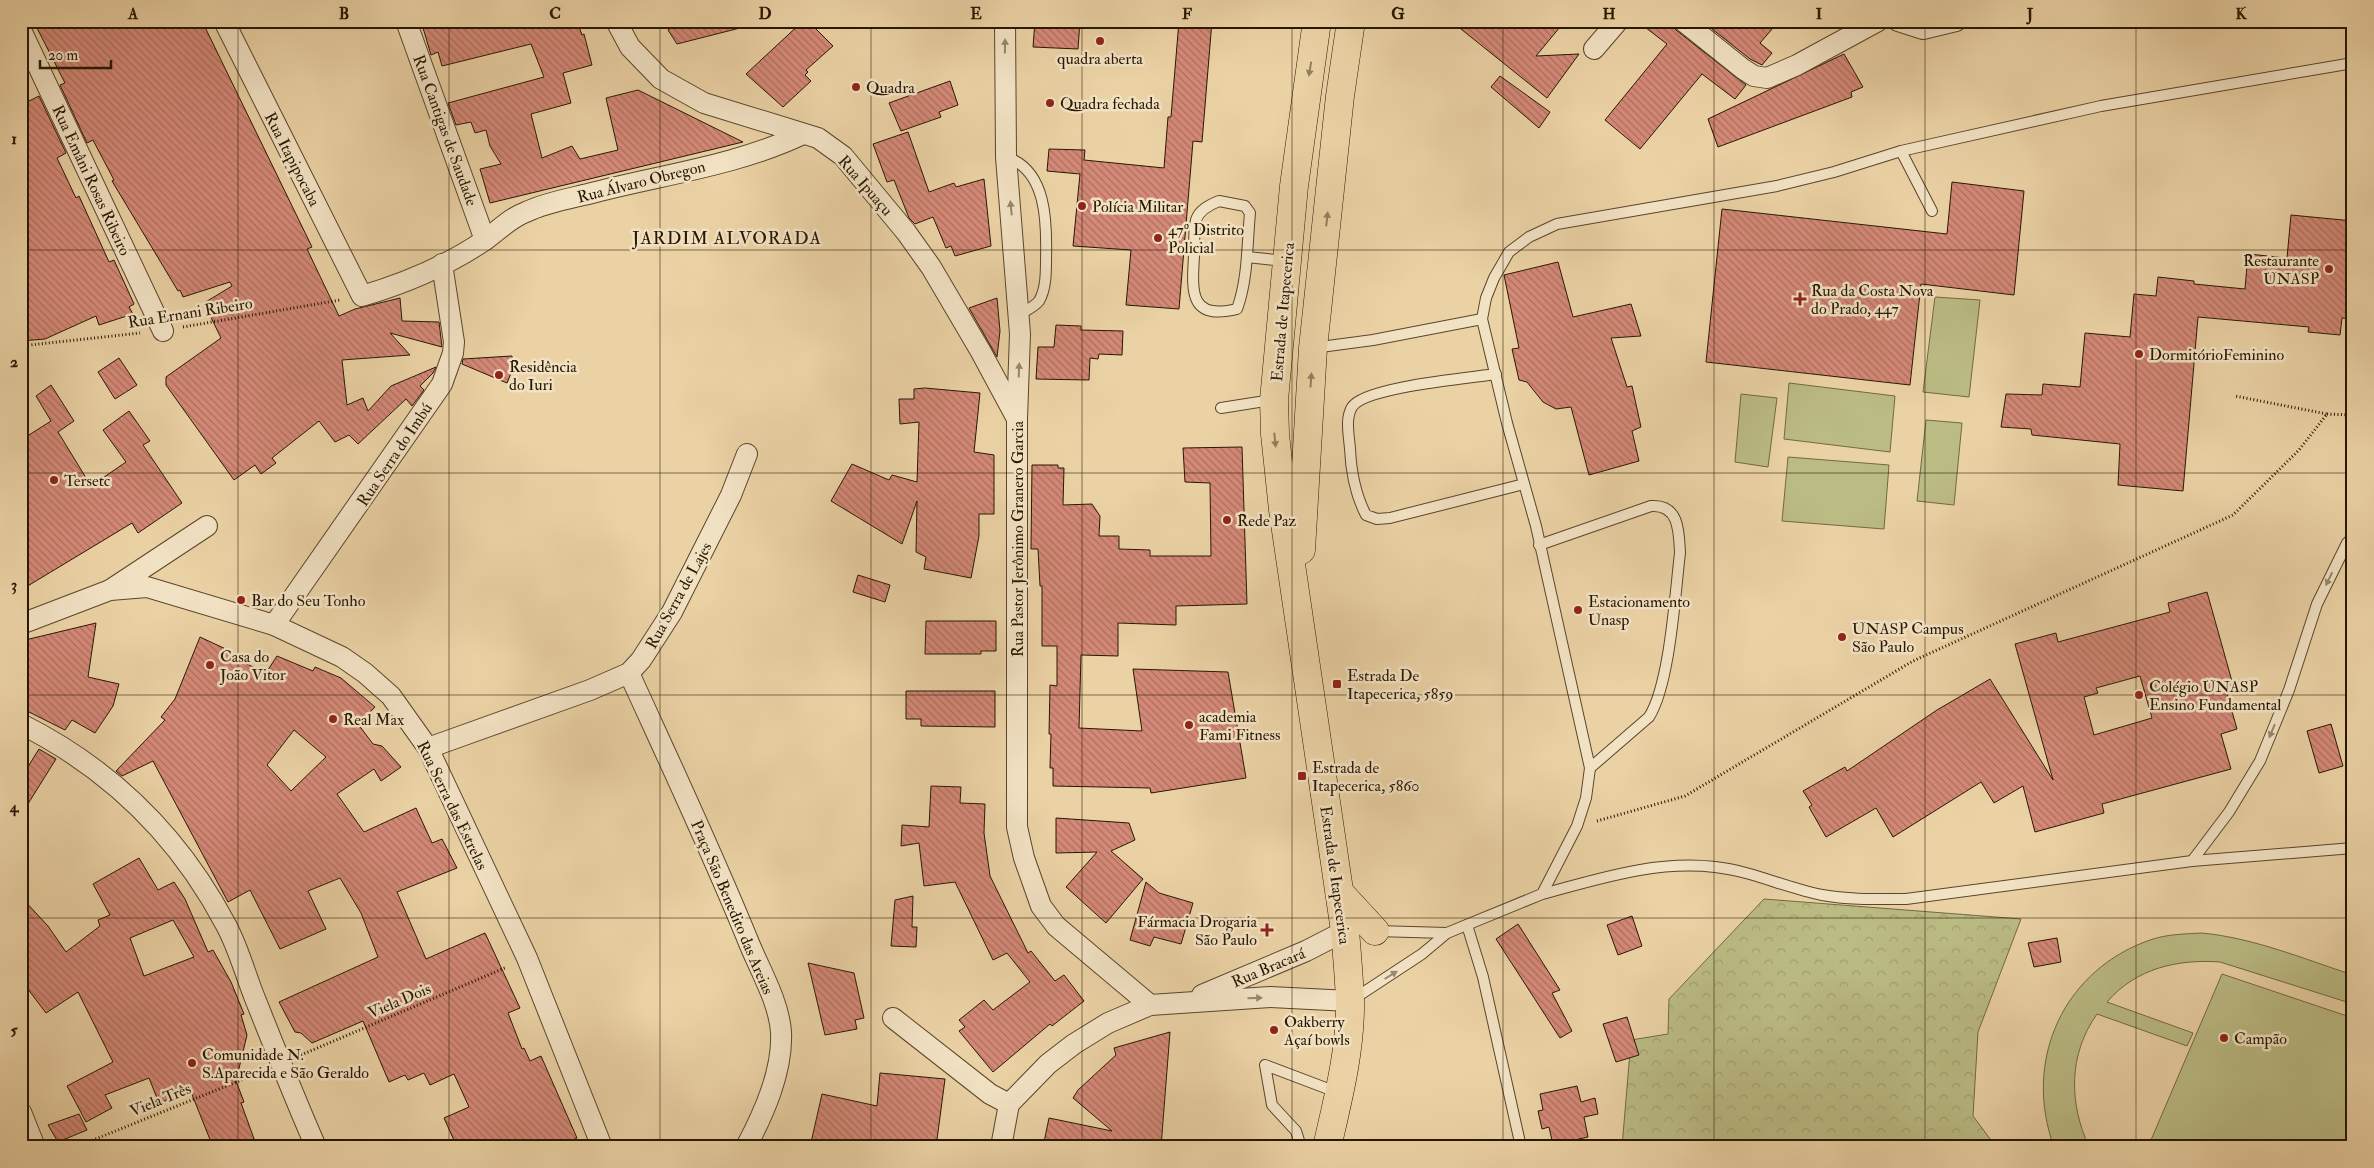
<svg xmlns="http://www.w3.org/2000/svg" width="2374" height="1168" font-family="'IM FELL Double Pica',serif">
<style>
.forest{fill:url(#forest-crowns);stroke:#726942}
.green{fill:#bbbb84;stroke:#726942}
.building{fill:url(#building-back-hatch);stroke:#281701;fill-rule:evenodd}
.lines{fill:none;stroke-linecap:round;stroke-linejoin:round}
.service-casing{stroke:#59462a;stroke-width:12}
.minor-casing{stroke:#59462a;stroke-width:22}
.primary-casing{stroke:#281701;stroke-width:29}
.path{stroke:#281701;stroke-width:3;stroke-dasharray:1 2.5;stroke-linecap:butt}
.service{stroke:#f2e2c4;stroke-width:10}
.minor{stroke:#f2e2c4;stroke-width:20}
.primary{stroke:#ebd2a5;stroke-width:28}
.oneway{fill:#97876c}
.oneway2{fill:#937e5b}
.grid{fill:none;stroke:#281701;stroke-width:1;stroke-opacity:0.55}
.poi-dot{fill:#8f2418;stroke:#f2e2c4;stroke-width:2}
.labels{text-anchor:middle;stroke-width:5;stroke-linejoin:round;paint-order:stroke}
.poi-label{font-size:16px;fill:#281701;stroke:#f2e2c4;text-anchor:start}
.street-label{font-size:16px;fill:#281701;stroke:#f2e2c4}
.neighbourhood-label{font-size:18px;letter-spacing:1px;fill:#281701;stroke:#f2e2c4}
.neatline{fill:none;stroke:#281701;stroke-width:2}
.grid-label{font-size:16px;text-anchor:middle;font-weight:bold;fill:#281701}
</style>
<defs>
<pattern id="forest-crowns" width="20" height="18" patternUnits="userSpaceOnUse" patternTransform="scale(1.25)"><rect width="20" height="18" fill="#bbbb84"/><path d="M2 6a3 3 0 1 1 6 0M12 15a3 3 0 1 1 6 0" fill="none" stroke="#a1a070"/></pattern>
<pattern id="building-back-hatch" width="6" height="6" patternUnits="userSpaceOnUse" patternTransform="scale(1.25)"><rect width="6" height="6" fill="#d58978"/><path d="M-1 5l2 2M0 0l6 6M5-1l2 2" fill="none" stroke="#ad6f60"/></pattern>
</defs>
<rect width="100%" height="100%" fill="#ebd2a5"/>
<filter id="stains"><feTurbulence type="fractalNoise" baseFrequency=".004" numOctaves="4"/><feColorMatrix values="0 0 0 0 .2 0 0 0 0 .09 0 0 0 0 .02 0 0 0 .5 -.17"/></filter>
<radialGradient id="worn" r=".72"><stop offset=".6" stop-color="#630" stop-opacity="0"/><stop offset="1" stop-color="#630" stop-opacity=".3"/></radialGradient>
<polygon class="forest" points="1764,899 2021,919 1978,1032 1973,1116 1996,1147 1622,1147 1631,1040 1668,1034 1669,999"/>
<g class="green">
<polygon points="1935,297 1980,300 1969,397 1923,392"/>
<polygon points="1789,383 1895,396 1890,452 1784,439"/>
<polygon points="1741,394 1777,398 1768,467 1735,462"/>
<polygon points="1926,420 1962,423 1954,505 1917,501"/>
<polygon points="1788,457 1889,465 1884,529 1782,521"/>
<path d="M 2202,933 C 2254,938 2304,959 2353,975 L 2353,1004 L 2220,962 C 2178,959 2136,968 2107,1002 L 2193,1033 L 2187,1046 L 2097,1014 C 2068,1055 2069,1103 2089,1147 L 2054,1147 C 2022,1060 2064,968 2153,939 C 2169,934 2186,934 2202,933 Z"/>
<polygon points="2222,974 2353,1018 2353,1147 2148,1147"/>
</g>
<g class="building">
<polygon points="37,21 202,21 312,247 307,249 339,316 355,309 400,298 402,321 439,322 442,347 390,333 410,355 342,360 347,405 363,398 368,411 391,386 436,367 433,373 420,386 424,390 412,406 406,399 358,444 349,435 335,442 319,421 272,458 276,463 261,474 255,465 234,480 166,385 166,377 221,338 204,303 232,286 230,282 183,297 180,290 178,291 112,181 114,180 93,140 87,143 60,85 65,83 37,28 40,26"/>
<polygon points="421,21 577,21 582,35 584,34 592,65 563,73 571,103 531,114 542,158 572,146 580,159 618,150 606,98 638,90 743,142 490,203 480,169 501,164 490,146 486,130 475,133 471,122 456,125 448,103 544,77 531,44 442,66 438,52 431,55"/>
<polygon points="681,21 739,21 740,28 677,44 668,30"/>
<polygon points="803,21 808,21 833,46 806,70 808,72 805,75 811,81 783,107 746,74"/>
<polygon points="1035,21 1080,21 1078,49 1033,47"/>
<polygon points="1179,21 1212,21 1202,142 1193,141 1179,309 1126,305 1131,250 1073,246 1080,174 1047,171 1049,149 1085,150 1084,160 1164,168 1168,117 1171,117"/>
<polygon points="1451,21 1565,21 1536,56 1579,54 1547,98"/>
<polygon points="1637,21 1671,21 1676,30 1746,85 1735,99 1702,74 1640,149 1605,120 1667,44"/>
<polygon points="1702,21 1779,21 1760,43 1772,53 1762,65 1750,59"/>
<polygon points="1844,54 1863,87 1851,92 1852,97 1718,147 1708,119"/>
<polygon points="1500,76 1550,112 1539,128 1491,87"/>
<polygon points="950,81 958,105 939,112 941,117 901,131 889,103"/>
<polygon points="39,96 66,153 57,158 76,198 79,196 109,262 114,260 134,304 129,307 133,314 99,325 96,316 45,339 21,341 21,105"/>
<polygon points="908,132 929,192 954,183 956,187 984,179 991,246 955,256 951,246 946,248 933,217 915,224 909,218 894,180 887,182 873,144"/>
<polygon points="1952,182 2024,191 2014,295 1921,284 1910,385 1706,362 1722,209 1947,234"/>
<polygon points="2291,215 2353,221 2353,319 2342,318 2340,335 2308,332 2309,327 2198,317 2183,491 2118,485 2120,444 2032,435 2031,429 2001,427 2006,394 2042,395 2043,384 2080,387 2085,333 2130,337 2134,294 2156,296 2158,277 2194,281 2194,284 2245,289 2248,254 2287,258"/>
<polygon points="1558,262 1573,317 1631,304 1641,336 1611,338 1627,387 1632,386 1641,427 1632,431 1639,461 1589,475 1571,407 1556,409 1543,402 1527,382 1519,380 1512,349 1519,348 1504,275"/>
<polygon points="997,298 1000,331 997,357 969,308"/>
<polygon points="1056,325 1081,326 1081,330 1123,331 1122,355 1099,354 1098,359 1090,358 1089,380 1036,379 1038,347 1054,347"/>
<polygon points="512,356 513,368 507,383 462,364 463,359"/>
<polygon points="119,358 137,385 115,399 98,372"/>
<polygon points="51,385 74,421 58,432 91,486 126,462 103,430 129,411 150,441 143,445 182,503 138,533 132,523 21,590 21,440 51,421 36,396"/>
<polygon points="925,388 980,393 974,452 994,455 994,514 979,514 979,536 971,578 924,569 926,557 916,552 917,501 902,544 831,501 852,464 889,480 892,475 917,482 919,422 900,424 899,399 914,399 914,389"/>
<polygon points="1242,447 1247,604 1176,606 1176,625 1118,623 1118,656 1081,655 1079,728 1142,731 1133,669 1228,672 1246,778 1151,793 1150,788 1053,786 1053,768 1050,768 1051,734 1049,734 1050,685 1057,686 1057,646 1042,646 1042,586 1040,586 1038,549 1031,549 1032,465 1058,465 1058,468 1064,468 1063,505 1092,504 1100,516 1099,536 1119,536 1119,549 1150,550 1150,556 1211,556 1210,483 1185,482 1183,448"/>
<polygon points="858,575 890,585 885,602 853,592"/>
<path d="M 2207,592 L 2235,692 L 2227,694 L 2237,729 L 2221,734 L 2231,769 L 2102,804 L 2104,813 L 2035,832 L 2023,786 L 1994,803 L 1981,782 L 1893,837 L 1876,808 L 1826,837 L 1809,807 L 1812,805 L 1803,791 L 1845,767 L 1847,771 L 1937,710 L 1990,679 L 2053,780 L 2015,644 L 2056,633 L 2058,642 L 2170,612 L 2168,603 ZM 2140,676 L 2152,718 L 2094,735 L 2084,697 L 2098,693 L 2096,688 Z"/>
<polygon points="926,621 996,621 996,651 981,651 981,654 925,654"/>
<polygon points="96,623 88,677 119,684 113,706 95,733 72,720 65,730 21,708 21,641"/>
<path d="M 200,637 L 230,651 L 228,654 L 234,658 L 266,673 L 277,656 L 313,671 L 315,667 L 341,678 L 375,707 L 358,724 L 373,744 L 382,746 L 401,767 L 381,781 L 374,769 L 337,794 L 364,832 L 416,808 L 432,843 L 442,839 L 457,868 L 397,892 L 426,959 L 485,933 L 520,1008 L 508,1013 L 522,1049 L 524,1048 L 530,1061 L 541,1056 L 577,1138 L 557,1147 L 457,1147 L 444,1118 L 469,1107 L 454,1074 L 430,1085 L 424,1073 L 408,1080 L 405,1075 L 389,1082 L 363,1021 L 312,1043 L 301,1033 L 295,1032 L 279,1002 L 378,957 L 361,913 L 340,878 L 308,891 L 326,929 L 280,949 L 250,890 L 228,902 L 153,761 L 122,776 L 116,771 L 165,720 L 161,717 L 175,699 ZM 294,730 L 326,757 L 291,791 L 267,765 Z"/>
<polygon points="906,691 995,691 995,727 921,726 921,719 906,719"/>
<polygon points="2331,724 2343,766 2319,773 2307,731"/>
<polygon points="39,749 56,759 21,815 21,778"/>
<polygon points="931,786 961,787 960,803 985,804 984,833 990,876 1028,953 1031,951 1055,981 1064,975 1084,1001 1052,1026 1050,1024 993,1072 959,1031 965,1027 959,1020 984,1000 993,1010 1030,982 1007,953 993,960 955,882 924,886 919,843 901,846 902,825 929,827"/>
<polygon points="1056,818 1129,823 1135,840 1111,851 1143,879 1106,923 1066,887 1097,852 1056,853"/>
<path d="M 139,858 L 158,890 L 174,882 L 185,899 L 208,952 L 213,950 L 231,982 L 244,1014 L 241,1015 L 247,1035 L 236,1081 L 244,1102 L 241,1103 L 257,1147 L 213,1147 L 191,1092 L 159,1103 L 149,1078 L 105,1095 L 112,1108 L 86,1122 L 67,1086 L 113,1062 L 78,992 L 46,1013 L 21,980 L 21,897 L 48,926 L 66,952 L 100,926 L 98,920 L 110,915 L 93,884 ZM 173,920 L 194,957 L 144,976 L 130,938 Z"/>
<polygon points="1146,882 1159,893 1193,903 1181,944 1154,937 1150,946 1130,940"/>
<polygon points="913,896 912,927 917,927 916,947 891,946 895,900"/>
<polygon points="1632,916 1642,946 1618,955 1607,925"/>
<polygon points="1518,924 1560,990 1552,993 1572,1031 1560,1038 1496,939"/>
<polygon points="2057,938 2061,962 2034,967 2028,943"/>
<polygon points="808,963 854,973 864,1018 855,1020 857,1029 825,1035"/>
<polygon points="1627,1017 1639,1055 1616,1062 1603,1024"/>
<polygon points="1170,1032 1161,1147 1043,1147 1049,1118 1112,1131 1073,1098 1078,1090 1116,1055 1114,1048"/>
<polygon points="880,1073 945,1079 936,1147 810,1147 822,1094 877,1106"/>
<polygon points="1577,1086 1581,1102 1595,1098 1598,1114 1584,1117 1588,1137 1553,1145 1549,1127 1542,1129 1538,1111 1543,1110 1540,1094"/>
<polygon points="79,1114 87,1130 58,1142 48,1125"/>
</g>
<g class="lines">
<g class="service-casing">
<g id="service">
<polyline points="1901,151 1932,211"/>
<path d="M 1006,157 C 1047,170 1047,223 1046,259 C 1046,273 1046,289 1039,301 C 1034,307 1027,310 1020,314"/>
<path d="M 1219,201 L 1245,206 L 1250,213 C 1247,245 1248,279 1237,309 C 1189,321 1192,291 1194,256 C 1195,245 1193,231 1196,220 C 1199,210 1209,205 1219,201 Z"/>
<polyline points="1247,257 1285,261"/>
<polyline points="1313,348 1373,340 1482,319"/>
<path d="M 1496,374 C 1469,378 1364,387 1352,407 C 1345,419 1349,435 1350,449 C 1351,470 1356,496 1366,515 L 1377,519 L 1390,518 L 1524,484"/>
<polyline points="1221,408 1272,400"/>
<path d="M 1539,545 L 1651,506 C 1679,504 1679,531 1680,553 C 1675,594 1670,684 1649,717 L 1590,768"/>
<polyline points="2192,861 2229,812 2260,761 2289,690 2317,604 2347,543 2353,537"/>
<path d="M 1542,894 C 1599,879 1655,860 1715,867 C 1752,871 1786,888 1822,895 C 1850,900 1879,899 1906,899 L 2192,861 L 2353,848"/>
<polyline points="1467,925 1483,977 1521,1147"/>
<polyline points="1376,931 1447,933"/>
<polyline points="1352,1000 1422,954 1447,933 1542,894 1577,826 1586,798 1590,768 1536,526 1507,423 1482,319 1486,298 1494,278 1509,252 1529,237 1557,224 1777,186 1834,172 1901,151 2101,106 2353,63"/>
<polyline points="1301,1147 1296,1131 1272,1105 1265,1065 1339,1093"/>
</g>
</g>
<g class="minor-casing">
<g id="minor">
<path d="M 224,21 L 362,296 C 406,283 447,266 485,240 C 499,230 510,218 526,212 C 545,203 567,199 588,194 C 659,175 736,166 803,134"/>
<polyline points="406,21 485,240"/>
<polyline points="616,21 630,47 661,79 704,103 818,138 843,156 906,232 931,267 981,352 1016,417"/>
<polyline points="1005,21 1006,157 1020,334 1017,419 1017,827 1024,858 1041,906 1056,926 1150,1005"/>
<polyline points="1683,21 1743,69 1754,76 1767,78 1797,65 1878,21"/>
<polyline points="1898,21 1923,29 1956,21"/>
<polyline points="21,30 163,331"/>
<polyline points="1594,49 1618,21"/>
<polyline points="110,590 147,587 274,625 342,657 365,673 391,696 428,748 527,958 602,1147"/>
<polyline points="21,624 110,590 207,526"/>
<polyline points="274,625 442,384 453,353 454,342 442,264"/>
<path d="M 629,673 C 670,763 712,852 749,943 C 760,970 779,1002 781,1032 C 783,1071 764,1113 746,1147"/>
<path d="M 21,724 C 111,769 179,836 226,925 C 238,947 245,973 254,996 C 274,1046 294,1097 316,1147"/>
<polyline points="428,748 590,690 629,673 641,660 672,612 731,495 747,454"/>
<polyline points="1202,995 1306,951 1345,931"/>
<polyline points="893,1018 990,1094 1009,1104"/>
<polyline points="21,1112 35,1147"/>
<polyline points="1001,1147 1009,1104 1048,1064 1074,1044 1108,1023 1150,1005 1270,997 1350,1001"/>
</g>
</g>
<g class="primary-casing">
<g id="primary">
<path d="M 1317,21 L 1294,186 L 1274,400 L 1275,434 L 1283,510 L 1345,931 C 1347,954 1349,977 1350,1000 C 1351,1049 1338,1099 1327,1147"/>
<polyline points="1301,550 1313,348 1340,96 1351,21"/>
<polyline points="1340,893 1375,931"/>
</g>
</g>
<g class="path">
<polyline points="183,327 340,300"/>
<polyline points="21,346 140,333"/>
<polyline points="2327,414 2353,415"/>
<polyline points="1597,821 1685,796 1913,661 2233,515 2299,450 2327,414 2235,396"/>
<polyline points="301,1055 507,967"/>
<polyline points="76,1147 261,1072"/>
</g>
<use href="#service" class="service"/>
<use href="#minor" class="minor"/>
<use href="#primary" class="primary"/>
</g>
<defs><path id="oneway-solid" d="M-6-.8H1V-3.2L6.5 0L1 3.2V.8H-6Z" transform="scale(1.25)"/></defs>
<g class="oneway">
<use href="#oneway-solid" transform="translate(1005 46) rotate(-89)"/>
<use href="#oneway-solid" transform="translate(1011 208) rotate(-96)"/>
<use href="#oneway-solid" transform="translate(1019 370) rotate(-88)"/>
<use href="#oneway-solid" transform="translate(2329 579) rotate(116)"/>
<use href="#oneway-solid" transform="translate(2272 731) rotate(113)"/>
<use href="#oneway-solid" transform="translate(1391 975) rotate(-32)"/>
<use href="#oneway-solid" transform="translate(1255 998) rotate(-2)"/>
</g>
<g class="oneway2">
<use href="#oneway-solid" transform="translate(1310 69) rotate(99)"/>
<use href="#oneway-solid" transform="translate(1327 219) rotate(-84)"/>
<use href="#oneway-solid" transform="translate(1311 380) rotate(-86)"/>
<use href="#oneway-solid" transform="translate(1275 440) rotate(84)"/>
</g>
<path class="grid" d="M 238,21 L 238,1147M 449,21 L 449,1147M 660,21 L 660,1147M 871,21 L 871,1147M 1082,21 L 1082,1147M 1292,21 L 1292,1147M 1503,21 L 1503,1147M 1714,21 L 1714,1147M 1925,21 L 1925,1147M 2136,21 L 2136,1147M 21,250 L 2353,250M 21,473 L 2353,473M 21,695 L 2353,695M 21,918 L 2353,918"/>
<g class="poi-dot">
<circle cx="1100" cy="41" r="5"/>
<circle cx="856" cy="87" r="5"/>
<circle cx="1050" cy="103" r="5"/>
<circle cx="1082" cy="206" r="5"/>
<circle cx="1158" cy="238" r="5"/>
<circle cx="2329" cy="269" r="5"/>
<path d="M1797.5 291.5h5v5h5v5h-5v5h-5v-5h-5v-5h5z"/>
<circle cx="2139" cy="354" r="5"/>
<circle cx="499" cy="375" r="5"/>
<circle cx="54" cy="480" r="5"/>
<circle cx="1227" cy="520" r="5"/>
<circle cx="241" cy="600" r="5"/>
<circle cx="1578" cy="610" r="5"/>
<circle cx="1842" cy="637" r="5"/>
<circle cx="210" cy="665" r="5"/>
<rect x="1332" y="679" width="10" height="10" rx="2.5"/>
<circle cx="2139" cy="695" r="5"/>
<circle cx="333" cy="719" r="5"/>
<circle cx="1189" cy="725" r="5"/>
<rect x="1297" y="771" width="10" height="10" rx="2.5"/>
<path d="M1264.5 922.5h5v5h5v5h-5v5h-5v-5h-5v-5h5z"/>
<circle cx="1274" cy="1030" r="5"/>
<circle cx="2224" cy="1038" r="5"/>
<circle cx="192" cy="1063" r="5"/>
</g>
<g class="labels">
<g class="poi-label">
<text x="1100" y="64" text-anchor="middle">quadra aberta</text>
<text x="866" y="93">Quadra</text>
<text x="1060" y="109">Quadra fechada</text>
<text x="1092" y="212">Polícia Militar</text>
<text x="1168" y="235">47º Distrito<tspan x="1168" dy="18">Policial</tspan></text>
<text x="2319" y="266" text-anchor="end">Restaurante<tspan x="2319" dy="18">UNASP</tspan></text>
<text x="1811" y="296">Rua da Costa Nova<tspan x="1811" dy="18">do Prado, 447</tspan></text>
<text x="2149" y="360">DormitórioFeminino</text>
<text x="509" y="372">Residência<tspan x="509" dy="18">do Iuri</tspan></text>
<text x="64" y="486">Tersetc</text>
<text x="1237" y="526">Rede Paz</text>
<text x="251" y="606">Bar do Seu Tonho</text>
<text x="1588" y="607">Estacionamento<tspan x="1588" dy="18">Unasp</tspan></text>
<text x="1852" y="634">UNASP Campus<tspan x="1852" dy="18">São Paulo</tspan></text>
<text x="220" y="662">Casa do<tspan x="220" dy="18">João Vitor</tspan></text>
<text x="1347" y="681">Estrada De<tspan x="1347" dy="18">Itapecerica, 5859</tspan></text>
<text x="2149" y="692">Colégio UNASP<tspan x="2149" dy="18">Ensino Fundamental</tspan></text>
<text x="1199" y="722">academia<tspan x="1199" dy="18">Fami Fitness</tspan></text>
<text x="343" y="725">Real Max</text>
<text x="1312" y="773">Estrada de<tspan x="1312" dy="18">Itapecerica, 5860</tspan></text>
<text x="1257" y="927" text-anchor="end">Fármacia Drogaria<tspan x="1257" dy="18">São Paulo</tspan></text>
<text x="1284" y="1027">Oakberry<tspan x="1284" dy="18">Açaí bowls</tspan></text>
<text x="2234" y="1044">Campão</text>
<text x="202" y="1060">Comunidade N.<tspan x="202" dy="18">S.Aparecida e São Geraldo</tspan></text>
</g>
<g class="street-label">
<text transform="translate(446 130) rotate(70)" y="6">Rua Cantigas de Saudade</text>
<text transform="translate(293 159) rotate(63)" y="6">Rua Itapipocaba</text>
<text transform="translate(92 180) rotate(65)" y="6">Rua Emâni Rosas Ribeiro</text>
<text transform="translate(641 181) rotate(-14)" y="6">Rua Álvaro Obregon</text>
<text transform="translate(866 185) rotate(49)" y="6">Rua Ipuaçu</text>
<text transform="translate(190 312) rotate(-9)" y="6">Rua Ernani Ribeiro</text>
<text transform="translate(1282 312) rotate(-85)" y="6">Estrada de Itapecerica</text>
<text transform="translate(394 454) rotate(-56)" y="6">Rua Serra do Imbú</text>
<text transform="translate(1017 539) rotate(-90)" y="6">Rua Pastor Jerônimo Granero Garcia</text>
<text transform="translate(678 595) rotate(-61)" y="6">Rua Serra de Lajes</text>
<text transform="translate(453 805) rotate(64)" y="6">Rua Serra das Estrelas</text>
<text transform="translate(1336 875) rotate(82)" y="6">Estrada de Itapecerica</text>
<text transform="translate(733 907) rotate(67)" y="6">Praça São Benedito das Areias</text>
<text transform="translate(1268 967) rotate(-23)" y="6">Rua Bracará</text>
<text transform="translate(399 1000) rotate(-23)" y="6">Viela Dois</text>
<text transform="translate(160 1099) rotate(-22)" y="6">Viela Três</text>
</g>
<g class="neighbourhood-label">
<text x="727" y="244">JARDIM ALVORADA</text>
</g>
</g>
<rect width="2374" height="1168" fill="none" stroke="#ebd2a5" stroke-width="55"/>
<path d="M40 60v8h71v-8" fill="none" stroke="#281701" stroke-width="2.5"/>
<text x="48" y="60" font-size="15" fill="#281701" stroke="#f2e2c4" stroke-width="4" paint-order="stroke">20 m</text>
<rect x="28" y="28" width="2318" height="1112" class="neatline"/>
<g class="grid-label">
<text x="133" y="19">A</text>
<text x="344" y="19">B</text>
<text x="555" y="19">C</text>
<text x="765" y="19">D</text>
<text x="976" y="19">E</text>
<text x="1187" y="19">F</text>
<text x="1398" y="19">G</text>
<text x="1609" y="19">H</text>
<text x="1819" y="19">I</text>
<text x="2030" y="19">J</text>
<text x="2241" y="19">K</text>
<text x="14" y="144">1</text>
<text x="14" y="367">2</text>
<text x="14" y="590">3</text>
<text x="14" y="812">4</text>
<text x="14" y="1035">5</text>
</g>
<rect width="100%" height="100%" filter="url(#stains)"/>
<rect width="100%" height="100%" fill="url(#worn)"/>
</svg>
